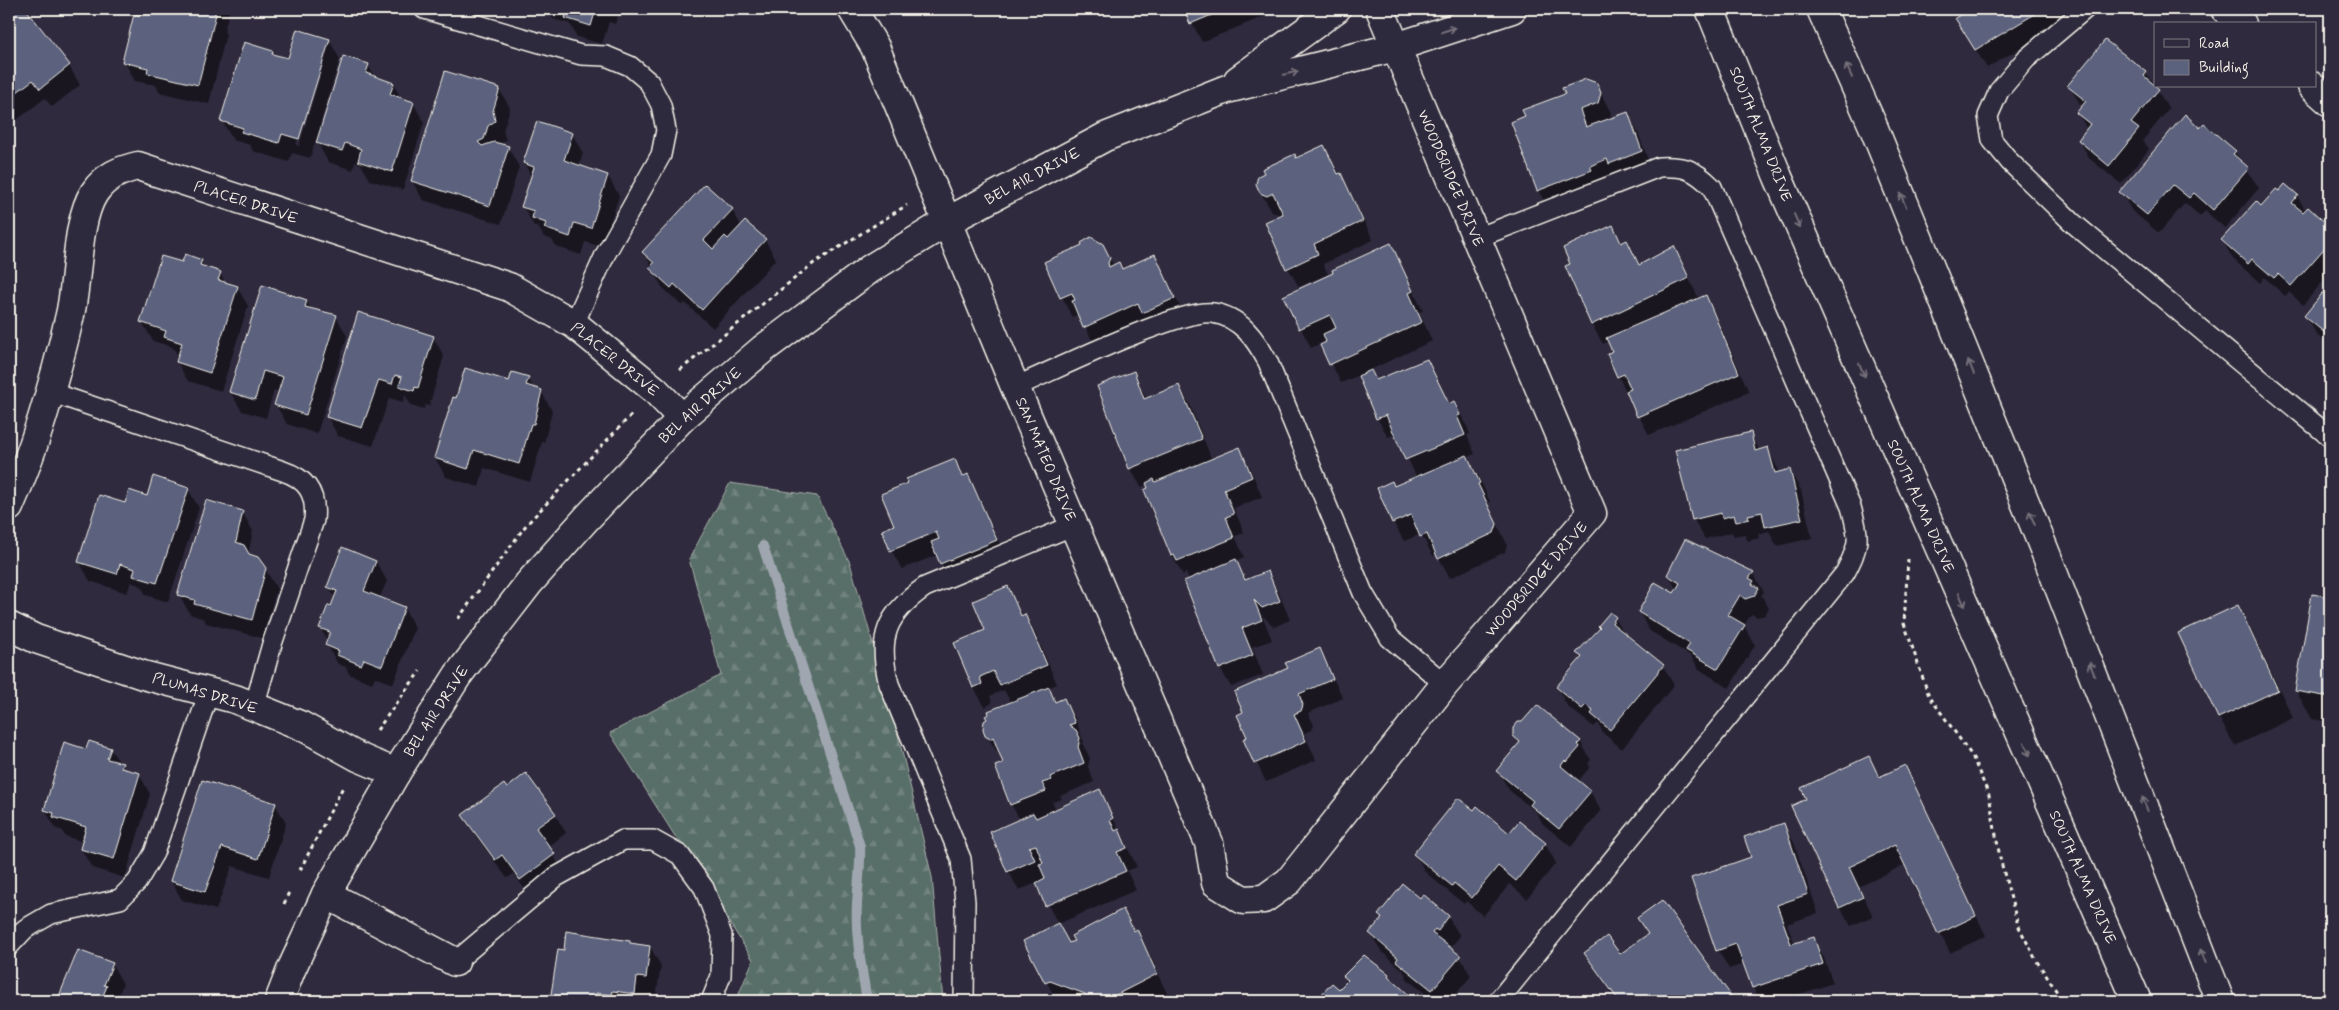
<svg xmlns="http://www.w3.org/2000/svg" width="2339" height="1010" font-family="Mynerve,sans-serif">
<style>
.forest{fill:url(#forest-firs);stroke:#a6b0a8}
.shadow{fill:#0007;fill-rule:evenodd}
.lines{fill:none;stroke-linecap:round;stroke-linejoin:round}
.stream{stroke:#9fa6b0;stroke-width:10}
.building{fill:#5b627e;stroke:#f4f1e8}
.lane-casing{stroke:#f4f1e8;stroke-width:22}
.street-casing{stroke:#f4f1e8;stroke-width:31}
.secondary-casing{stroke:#f4f1e8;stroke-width:31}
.path{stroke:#f4f1e8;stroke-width:3;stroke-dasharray:4 4;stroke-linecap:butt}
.lane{stroke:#2f2a3d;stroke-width:19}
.street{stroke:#2f2a3d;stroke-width:28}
.secondary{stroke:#2f2a3d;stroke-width:28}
.oneway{stroke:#747079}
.labels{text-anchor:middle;stroke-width:4.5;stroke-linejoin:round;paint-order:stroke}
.street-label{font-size:15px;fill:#f4f1e8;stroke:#2f2a3d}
</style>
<defs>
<pattern id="forest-firs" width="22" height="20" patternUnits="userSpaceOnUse" patternTransform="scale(1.25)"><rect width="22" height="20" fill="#596e68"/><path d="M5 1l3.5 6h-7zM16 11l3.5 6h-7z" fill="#71837e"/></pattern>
</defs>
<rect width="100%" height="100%" fill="#2f2a3d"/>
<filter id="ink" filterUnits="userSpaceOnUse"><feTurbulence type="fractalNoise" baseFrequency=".02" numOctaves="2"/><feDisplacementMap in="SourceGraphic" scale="10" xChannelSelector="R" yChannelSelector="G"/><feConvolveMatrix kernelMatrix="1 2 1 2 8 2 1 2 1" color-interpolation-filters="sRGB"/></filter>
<g filter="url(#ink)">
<polygon class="forest" points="730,483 817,496 850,563 893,714 932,877 943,1001 736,1001 753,960 610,733 721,675 689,559"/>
<g class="shadow">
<polygon points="13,9 25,9 69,66 80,85 52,107 45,98 13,123 9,117 9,12"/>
<polygon points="144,9 230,9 224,31 226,34 209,104 159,92 156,85 135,81 124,61"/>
<polygon points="547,9 619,9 620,10 615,24 609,22 602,44 577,37 570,24 553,19"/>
<polygon points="1185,9 1270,9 1272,13 1202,42"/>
<polygon points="1962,9 2074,9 2077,14 1987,68 1968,37 1965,14"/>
<polygon points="2303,9 2328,9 2322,16 2315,9 2310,14"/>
<path d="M 329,40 L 340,59 L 320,125 L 323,125 L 368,65 L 375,78 L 393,84 L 402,99 L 413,103 L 424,122 L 403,190 L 370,180 L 361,164 L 355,162 L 353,170 L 328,162 L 316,140 L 310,158 L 292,153 L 289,162 L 253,151 L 250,145 L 233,140 L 222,121 L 272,52 L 274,56 L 289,60 ZM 325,53 L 327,53 L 299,146 L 296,145 Z"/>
<polygon points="2146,73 2169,109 2143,140 2149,149 2121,184 2090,159 2079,140 2087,130 2078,113 2082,107 2069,86"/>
<polygon points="1596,84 1611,113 1609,120 1627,114 1638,133 1652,170 1549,209 1538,190 1527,117 1566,94"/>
<polygon points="499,89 510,108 503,131 506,140 499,145 508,147 519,167 501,224 423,200 412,181"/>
<polygon points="2201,129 2235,152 2259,188 2225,228 2205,211 2200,216 2185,203 2159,233 2132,211 2121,192"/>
<polygon points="572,134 583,153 579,166 608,176 619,196 602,247 585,242 581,255 557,247 552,240 544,237 538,227 534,226 523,207 532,178 524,163"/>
<polygon points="1323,146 1351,193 1373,240 1323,264 1328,274 1299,287 1288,268 1282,215 1272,212 1261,193 1296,159"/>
<polygon points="2286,186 2297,196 2306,211 2308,209 2330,228 2330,273 2303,305 2289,292 2285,296 2264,277 2260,283 2233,259 2222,240"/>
<polygon points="732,210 742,227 765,240 776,259 713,328 685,303 682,306 662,287 644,252"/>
<polygon points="1612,227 1622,244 1627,242 1640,266 1674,248 1699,299 1705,297 1716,316 1749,392 1649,435 1618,376 1614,352 1609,341 1603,344 1592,325 1566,267 1571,265"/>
<polygon points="1102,245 1114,266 1122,270 1155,255 1185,317 1095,346 1079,314 1072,317 1046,263"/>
<polygon points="1390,245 1423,311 1419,312 1432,341 1370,370 1376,381 1427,361 1450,405 1454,403 1465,422 1470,434 1467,435 1475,454 1467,457 1478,475 1490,502 1487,503 1507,544 1505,552 1450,578 1437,554 1433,556 1421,534 1404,541 1393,522 1394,487 1417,478 1396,434 1388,437 1377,418 1359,375 1341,383 1321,343 1311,348 1285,297 1335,274"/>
<polygon points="201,261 206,269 220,273 226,284 237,287 248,306 221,391 188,381 177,362 179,357 172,347 153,341 142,322"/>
<polygon points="2330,286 2330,346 2317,335 2306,316"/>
<polygon points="306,301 312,310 336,316 347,336 317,434 287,424 276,405 280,392 274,390 266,418 242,411 230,392"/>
<polygon points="433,337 444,356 429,406 425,405 424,409 411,405 405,395 403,402 389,398 373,446 338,436 327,416"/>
<polygon points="1133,373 1147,399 1179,386 1190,405 1212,460 1239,449 1250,468 1262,497 1234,508 1244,533 1235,536 1244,557 1235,561 1247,581 1267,572 1278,591 1290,620 1274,627 1262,615 1272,640 1252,647 1263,675 1231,687 1220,668 1189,580 1186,573 1183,575 1172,556 1145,490 1149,489 1148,484 1141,487 1130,468"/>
<polygon points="528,378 534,389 541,391 552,411 544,443 542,442 530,482 484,468 479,487 446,477 435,458 457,399"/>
<polygon points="1750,434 1760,451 1768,449 1780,473 1790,471 1801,490 1812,538 1777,546 1769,531 1758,534 1759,538 1748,541 1744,534 1734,536 1732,532 1705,539 1694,520 1677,451"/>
<polygon points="955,461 964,478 967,476 978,495 1007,560 952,582 937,555 902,569 891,550 910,484"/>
<polygon points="188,489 199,508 168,602 146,595 141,586 131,582 127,593 90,581 79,561 126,505 147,497"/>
<polygon points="242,512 253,531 248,555 261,562 277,589 262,638 206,623 204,619 190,614 179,595"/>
<polygon points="376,562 387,581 379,599 404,608 415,628 393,684 375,677 372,683 349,674 346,667 338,664 327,645 328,641 320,628 336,599 328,586"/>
<polygon points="1753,573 1764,592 1761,595 1769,608 1765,615 1757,617 1751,614 1744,626 1755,645 1729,688 1699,669 1691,656 1650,631 1639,612 1674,595 1677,590 1668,575"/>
<polygon points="1007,588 1022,617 1025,616 1036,635 1057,684 1048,688 1056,702 1064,699 1075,718 1084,743 1082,743 1090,758 1088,767 1094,782 1060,796 1062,799 1052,802 1056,810 1100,791 1137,867 1127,871 1136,890 1058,924 1037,883 1019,890 1008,871 1020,820 1011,804 1005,764 986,735 1011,703 1004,690 990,696 992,703 985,707 974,688 955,644 987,630"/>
<polygon points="2313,595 2330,599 2330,722 2312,719 2296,691"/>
<polygon points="2237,606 2253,634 2293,718 2235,746 2219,718 2180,634"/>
<polygon points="1615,618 1625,635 1663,666 1674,685 1622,749 1603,733 1598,723 1594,727 1568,707 1557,688 1582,659 1579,654"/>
<polygon points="1319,650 1343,698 1308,713 1314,725 1312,730 1304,733 1316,760 1266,782 1245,739 1249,738 1244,713 1289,668"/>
<polygon points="1515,736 1580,741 1591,760 1588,763 1590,767 1578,781 1590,791 1601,811 1571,847 1543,824 1536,812 1509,790 1498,771 1520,744"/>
<polygon points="110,749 125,770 139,774 150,794 125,878 92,868 81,849 83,842 65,836 62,830 56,829 45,810 87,750"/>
<polygon points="1869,758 1880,778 1904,767 1915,786 1986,936 1950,953 1906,864 1859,887 1873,916 1851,926 1840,907 1808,799"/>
<polygon points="506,790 555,814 566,833 548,847 565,874 532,899 514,874 507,878 475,835 464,816"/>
<polygon points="275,804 286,823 269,877 232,866 216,910 182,900 171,881"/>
<polygon points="1474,812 1509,834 1545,844 1556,863 1527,899 1510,884 1483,916 1466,901 1464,904 1426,873 1415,854"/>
<polygon points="1783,824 1794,843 1818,913 1787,924 1795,945 1813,938 1824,958 1833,983 1779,1001 1761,1001 1753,988 1744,964 1729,969 1718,950 1753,857"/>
<polygon points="1423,896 1448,917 1460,936 1449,949 1460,957 1471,976 1450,1001 1435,1001 1408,980 1403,970 1382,952 1370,933 1382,920 1380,915 1420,900"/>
<polygon points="1662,902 1733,1001 1618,1001 1586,953 1619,955 1649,935"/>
<polygon points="1136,931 1155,965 1153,965 1167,993 1152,1001 1057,1001 1025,942 1069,945"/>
<polygon points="631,944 650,947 661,966 656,997 648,996 647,1001 551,1001 559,950"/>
<polygon points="79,951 112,964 123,984 116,1001 59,1001"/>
<polygon points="1388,975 1411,1001 1324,1001 1321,996 1339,991 1348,981 1345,976"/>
<polygon points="1572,997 1577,1001 1567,1001"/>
</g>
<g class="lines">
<path class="stream" d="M 763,546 L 860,846 C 861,866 858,884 857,904 C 855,936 862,970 867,1001"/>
</g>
<g class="building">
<polygon points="11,9 26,9 70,65 40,89 33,80 9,98 9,11"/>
<polygon points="142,9 215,9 214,13 216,14 198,85 147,73 148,68 122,62 134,14 140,15"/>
<polygon points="568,9 596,9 591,26 565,18"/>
<polygon points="1184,9 1226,9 1190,24"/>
<polygon points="1961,9 2043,9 1975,50 1955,18 1963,13"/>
<polygon points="297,29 330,39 299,139 282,134 279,143 241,132 243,128 220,121 244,42 273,51 272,54 288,58"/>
<polygon points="2105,40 2147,72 2144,76 2159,89 2131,123 2139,129 2109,166 2078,140 2090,124 2076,113 2086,101 2067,86"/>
<polygon points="343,56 369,64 366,73 394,83 390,94 414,102 392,172 358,161 361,149 345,143 342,151 316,143"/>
<polygon points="445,71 500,88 493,111 495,121 488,126 484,139 478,142 482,146 494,142 509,146 490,206 411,181"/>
<polygon points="1586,79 1597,83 1601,93 1598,103 1580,110 1586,127 1628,112 1642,151 1609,164 1607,159 1590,166 1592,170 1537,191 1511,122 1525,116 1522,110 1565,94 1562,88"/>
<polygon points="2185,114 2200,128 2204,124 2236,151 2233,154 2249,168 2213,210 2194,193 2189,198 2173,185 2147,215 2119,192"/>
<polygon points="537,121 573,133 564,160 608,175 591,228 574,223 570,237 544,228 546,223 532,218 534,211 521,207 534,167 523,163"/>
<polygon points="1324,145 1338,174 1341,173 1363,221 1314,244 1318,254 1286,269 1265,222 1283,214 1273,193 1267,196 1260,193 1256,184 1258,176 1264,173 1262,169 1295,154 1296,158"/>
<polygon points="705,184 733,209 704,240 713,249 725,236 728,239 745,221 766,239 702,310 674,284 671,288 649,268 654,263 642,252"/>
<polygon points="2285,184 2298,195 2292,203 2303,212 2308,207 2330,227 2330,242 2291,286 2278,274 2274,278 2252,259 2248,264 2221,240 2256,201 2261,206 2276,189 2279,191"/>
<polygon points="1613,225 1621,243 1627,240 1639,265 1674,246 1689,278 1591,325 1565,266 1570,264 1563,248"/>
<polygon points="1091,237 1103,244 1110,258 1108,263 1109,267 1119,262 1122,269 1155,254 1175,298 1142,313 1138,303 1083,328 1072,301 1075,300 1072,293 1060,298 1044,262 1082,245 1081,243"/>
<polygon points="1391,243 1413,291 1409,293 1422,322 1329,365 1320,345 1326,342 1323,334 1336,328 1330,315 1299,329 1283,296 1333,273 1332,270"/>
<polygon points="185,254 202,260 200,265 221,272 218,280 238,286 210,373 176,362 182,343 164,337 166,331 140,322 161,256 182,262"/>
<polygon points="2330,284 2330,341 2328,339 2330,337 2304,316"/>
<polygon points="262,285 307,300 305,307 337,315 306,415 274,405 283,377 263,371 255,400 229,392"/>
<polygon points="1706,295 1739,373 1637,417 1626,391 1631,389 1624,374 1617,377 1607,354 1612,351 1606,338"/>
<polygon points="358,312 434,336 418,388 415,387 414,391 399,386 402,377 395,375 392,384 379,380 362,428 326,417"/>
<polygon points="1427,359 1449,404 1454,401 1460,415 1457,416 1465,435 1405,460 1386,415 1376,419 1358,376 1371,370 1376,380"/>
<polygon points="465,368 509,381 512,372 529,377 526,385 542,390 534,424 531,424 519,464 474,450 468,469 434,458 453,397 456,398"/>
<polygon points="1134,371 1144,399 1179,385 1202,439 1129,469 1097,386"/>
<polygon points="1751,432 1755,451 1768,447 1775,473 1790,469 1802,519 1765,527 1762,512 1748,515 1749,519 1736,522 1734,515 1722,518 1721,513 1692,520 1675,450"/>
<polygon points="1240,447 1252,477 1224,489 1234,514 1226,517 1234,538 1177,561 1174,555 1171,556 1144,490 1148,488 1146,483 1154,479 1155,482"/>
<polygon points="1467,455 1480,483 1478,484 1497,524 1494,533 1438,559 1427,534 1420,537 1411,515 1392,523 1377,488 1392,481 1394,486"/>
<polygon points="955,459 962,477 968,474 997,540 940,564 931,542 939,539 936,532 890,551 882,530 894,525 881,494 908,483 906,479"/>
<polygon points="153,476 189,488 157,583 133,576 135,569 120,564 117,574 78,562 99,495 125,503 129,490 147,496"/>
<polygon points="206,500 243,511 236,542 244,545 249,554 258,557 266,568 252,620 194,604 195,600 177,595"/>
<polygon points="1685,539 1754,572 1749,578 1754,581 1752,584 1759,588 1754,596 1745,599 1740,595 1728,615 1745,625 1718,669 1686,650 1690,644 1638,612 1655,582 1674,593 1680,583 1667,575"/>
<polygon points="342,547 376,561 364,591 405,607 382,666 364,659 361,665 337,655 339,651 325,645 330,632 319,628 328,605 331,606 337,591 327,587"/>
<polygon points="1236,559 1245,580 1268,571 1280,601 1262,608 1254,600 1262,620 1242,628 1253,655 1219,669 1184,581"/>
<polygon points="1008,586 1021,616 1025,614 1047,665 1000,685 993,671 980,677 982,684 973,688 954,643 985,630 973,601"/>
<polygon points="2312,594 2330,597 2330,697 2295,691"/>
<polygon points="2238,605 2278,690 2218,718 2178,633"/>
<polygon points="1610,612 1616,617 1612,623 1664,665 1610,730 1591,714 1593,711 1586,705 1582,709 1556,687 1582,657 1576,653 1600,628 1598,626"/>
<polygon points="1320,648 1333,679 1299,694 1303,705 1301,711 1294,714 1306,741 1254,764 1243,739 1247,737 1237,715 1243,712 1234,692 1288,668 1285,663"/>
<polygon points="1049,687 1055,702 1064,698 1075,723 1069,725 1076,730 1080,738 1078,747 1084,763 1050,777 1052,780 1042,783 1046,791 1010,805 995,766 1003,763 993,737 990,739 985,736 983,729 984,721 987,719 985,716 989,714 988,711"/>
<polygon points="1537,705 1581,741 1578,744 1580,747 1567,762 1565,760 1561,766 1591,791 1559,829 1530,805 1533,801 1496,771 1520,742 1513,736 1513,728 1518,722 1522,722"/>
<polygon points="89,741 111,748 107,759 123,763 121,768 140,773 114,859 80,849 86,827 53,817 54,813 44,810 64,742 86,749"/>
<polygon points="1869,756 1879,777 1905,765 1976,916 1938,934 1895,845 1849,867 1863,897 1839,908 1791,806 1806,799 1801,788"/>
<polygon points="526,773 556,814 536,828 555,854 520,880 502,855 495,860 462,815 504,784 507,788"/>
<polygon points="202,780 276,803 258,859 222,847 205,892 170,881"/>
<polygon points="1100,789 1113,818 1110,820 1115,831 1119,829 1127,848 1117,852 1126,871 1045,906 1036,883 1045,878 1039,864 1043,863 1036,845 1029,847 1035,860 1007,872 990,832 1033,813 1036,818"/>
<polygon points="1458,798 1474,810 1477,806 1509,833 1519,821 1546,843 1516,881 1498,866 1472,898 1454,883 1452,886 1413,854"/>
<polygon points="1784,823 1808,894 1777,905 1791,944 1814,937 1823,964 1752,988 1736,944 1716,951 1691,878 1751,857 1744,837"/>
<polygon points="1403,884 1420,898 1423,894 1449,916 1438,931 1435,929 1432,933 1461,956 1432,990 1396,961 1398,958 1369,933 1382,918 1378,915"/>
<polygon points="1662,900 1735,1001 1619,1001 1584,953 1607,936 1620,954 1648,934 1637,918"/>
<polygon points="1123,909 1134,931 1137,929 1157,974 1104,1001 1102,1001 1100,997 1089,1001 1085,994 1050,981 1045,983 1023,941 1058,923 1069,943 1074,941 1071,936"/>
<polygon points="566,931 630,941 630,943 650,946 646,978 637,977 635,994 613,991 612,995 596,993 595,1001 550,1001 558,949 564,950"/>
<polygon points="78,950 113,963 104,985 107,986 102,998 111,1001 57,1001"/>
<polygon points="1364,955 1389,974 1388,976 1409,995 1406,998 1410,1001 1323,1001 1320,996 1332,983 1339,989 1348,980 1343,976"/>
</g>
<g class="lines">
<g class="lane-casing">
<g id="lane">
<polyline points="424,9 581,55 606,56 630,66 649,82 661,105 666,130 661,155 605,255 574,324"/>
<polyline points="2085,9 2026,59 1999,91 1988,116 1992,140 2010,162 2073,223 2330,437"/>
<path d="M 1477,238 L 1659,167 C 1685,166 1694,169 1712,187 L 1851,507 C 1860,539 1860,544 1845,573 L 1498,1001"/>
<path d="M 1015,387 C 1053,371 1179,308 1213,313 C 1241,317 1256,340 1268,362 L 1363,593 L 1390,638 L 1445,684"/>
<path d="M 50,392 L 283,471 C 307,479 317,494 314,520 L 272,644 L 254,707"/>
<polyline points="9,946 25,929 51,914 120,899 137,882 154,853 209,692"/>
<polyline points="455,962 556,877 623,840 653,840 680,855 704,888 722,935 721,976 711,1001"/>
<path d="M 964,1001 L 965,902 L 961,859 L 889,684 C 877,638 886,614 925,587 L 1074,525"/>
</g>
</g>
<g class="street-casing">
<g id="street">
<polyline points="852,9 875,47 1015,387 1209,843 1216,883 1243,900 1264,899 1289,881 1445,684 1592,513 1380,9"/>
<polyline points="2225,9 2242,24"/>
<polyline points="2312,86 2330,102"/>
<path d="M 9,507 C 36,446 55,380 70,315 C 78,281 76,221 94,193 C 105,176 121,170 138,166 L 509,287 L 574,324 L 655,390 L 682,418"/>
<polyline points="9,626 36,639 143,675 235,699 302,726 358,757 396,773"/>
<polyline points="326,894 455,962"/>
</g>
</g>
<g class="secondary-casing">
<g id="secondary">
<polyline points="1710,9 1778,177 2137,1001"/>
<polyline points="1821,9 1873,126 2046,554 2220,1001"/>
<polyline points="1238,80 1336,9"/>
<polyline points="279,1001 291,970 326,894 396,773 458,675 529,583 586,519 682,418 763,349 870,269 948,221 1105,137 1227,89 1396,47 1512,9"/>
</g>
</g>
<g class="path">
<polyline points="680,370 814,263 907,205"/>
<polyline points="1908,559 1904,623 1929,696 1972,756 1989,795 2000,858 2018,925 2036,960 2063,1001"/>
<polyline points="458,619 526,525 633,413"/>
<polyline points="377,730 420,671"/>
<polyline points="300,870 344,785"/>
<polyline points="284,904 289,892"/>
</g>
<use href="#lane" class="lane"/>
<use href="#street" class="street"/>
<use href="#secondary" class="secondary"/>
</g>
<defs><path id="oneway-shaft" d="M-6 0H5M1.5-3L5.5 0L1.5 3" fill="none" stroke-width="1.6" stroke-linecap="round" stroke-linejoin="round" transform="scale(1.25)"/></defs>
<g class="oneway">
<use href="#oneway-shaft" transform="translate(1448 30) rotate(-18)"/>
<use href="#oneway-shaft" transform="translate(1849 71) rotate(-114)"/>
<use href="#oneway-shaft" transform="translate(1291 73) rotate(-14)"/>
<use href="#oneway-shaft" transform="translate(1903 200) rotate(-112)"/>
<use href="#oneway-shaft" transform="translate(1797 221) rotate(66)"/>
<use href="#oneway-shaft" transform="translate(1971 367) rotate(-112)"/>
<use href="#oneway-shaft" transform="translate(1862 370) rotate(66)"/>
<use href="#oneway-shaft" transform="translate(2032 518) rotate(-112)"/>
<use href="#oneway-shaft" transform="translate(1962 600) rotate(66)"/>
<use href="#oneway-shaft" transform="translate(2092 669) rotate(-112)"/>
<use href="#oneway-shaft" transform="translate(2027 749) rotate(66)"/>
<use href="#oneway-shaft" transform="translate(2145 804) rotate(-111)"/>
<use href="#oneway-shaft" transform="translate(2203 956) rotate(-111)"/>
</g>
</g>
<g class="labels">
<g class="street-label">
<text transform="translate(1761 134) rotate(68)" y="5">SOUTH ALMA DRIVE</text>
<text transform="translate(1032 176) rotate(-28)" y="5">BEL AIR DRIVE</text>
<text transform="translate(1451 178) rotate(67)" y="5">WOODBRIDGE DRIVE</text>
<text transform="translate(246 202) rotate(18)" y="5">PLACER DRIVE</text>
<text transform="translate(615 359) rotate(39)" y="5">PLACER DRIVE</text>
<text transform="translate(700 405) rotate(-42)" y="5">BEL AIR DRIVE</text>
<text transform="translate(1046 459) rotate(67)" y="5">SAN MATEO DRIVE</text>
<text transform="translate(1921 506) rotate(66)" y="5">SOUTH ALMA DRIVE</text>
<text transform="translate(1536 579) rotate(-49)" y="5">WOODBRIDGE DRIVE</text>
<text transform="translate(205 693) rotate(17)" y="5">PLUMAS DRIVE</text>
<text transform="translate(436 711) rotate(-57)" y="5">BEL AIR DRIVE</text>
<text transform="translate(2083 877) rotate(66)" y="5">SOUTH ALMA DRIVE</text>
</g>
</g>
<rect width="2339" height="1010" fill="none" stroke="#2f2a3d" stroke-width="30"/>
<rect x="15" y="15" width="2309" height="980" fill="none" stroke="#f4f1e8" stroke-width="2" filter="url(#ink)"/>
<rect x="2154" y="22" width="162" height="65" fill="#2f2a3d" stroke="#7e7a81"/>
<rect x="2164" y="39" width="25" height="8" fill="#2f2a3d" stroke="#7e7a81"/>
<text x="2199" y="48" font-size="15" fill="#f4f1e8">Road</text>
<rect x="2164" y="60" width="25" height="15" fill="#5b627e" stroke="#7e7a81"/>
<text x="2199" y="72" font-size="15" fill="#f4f1e8">Building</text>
</svg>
